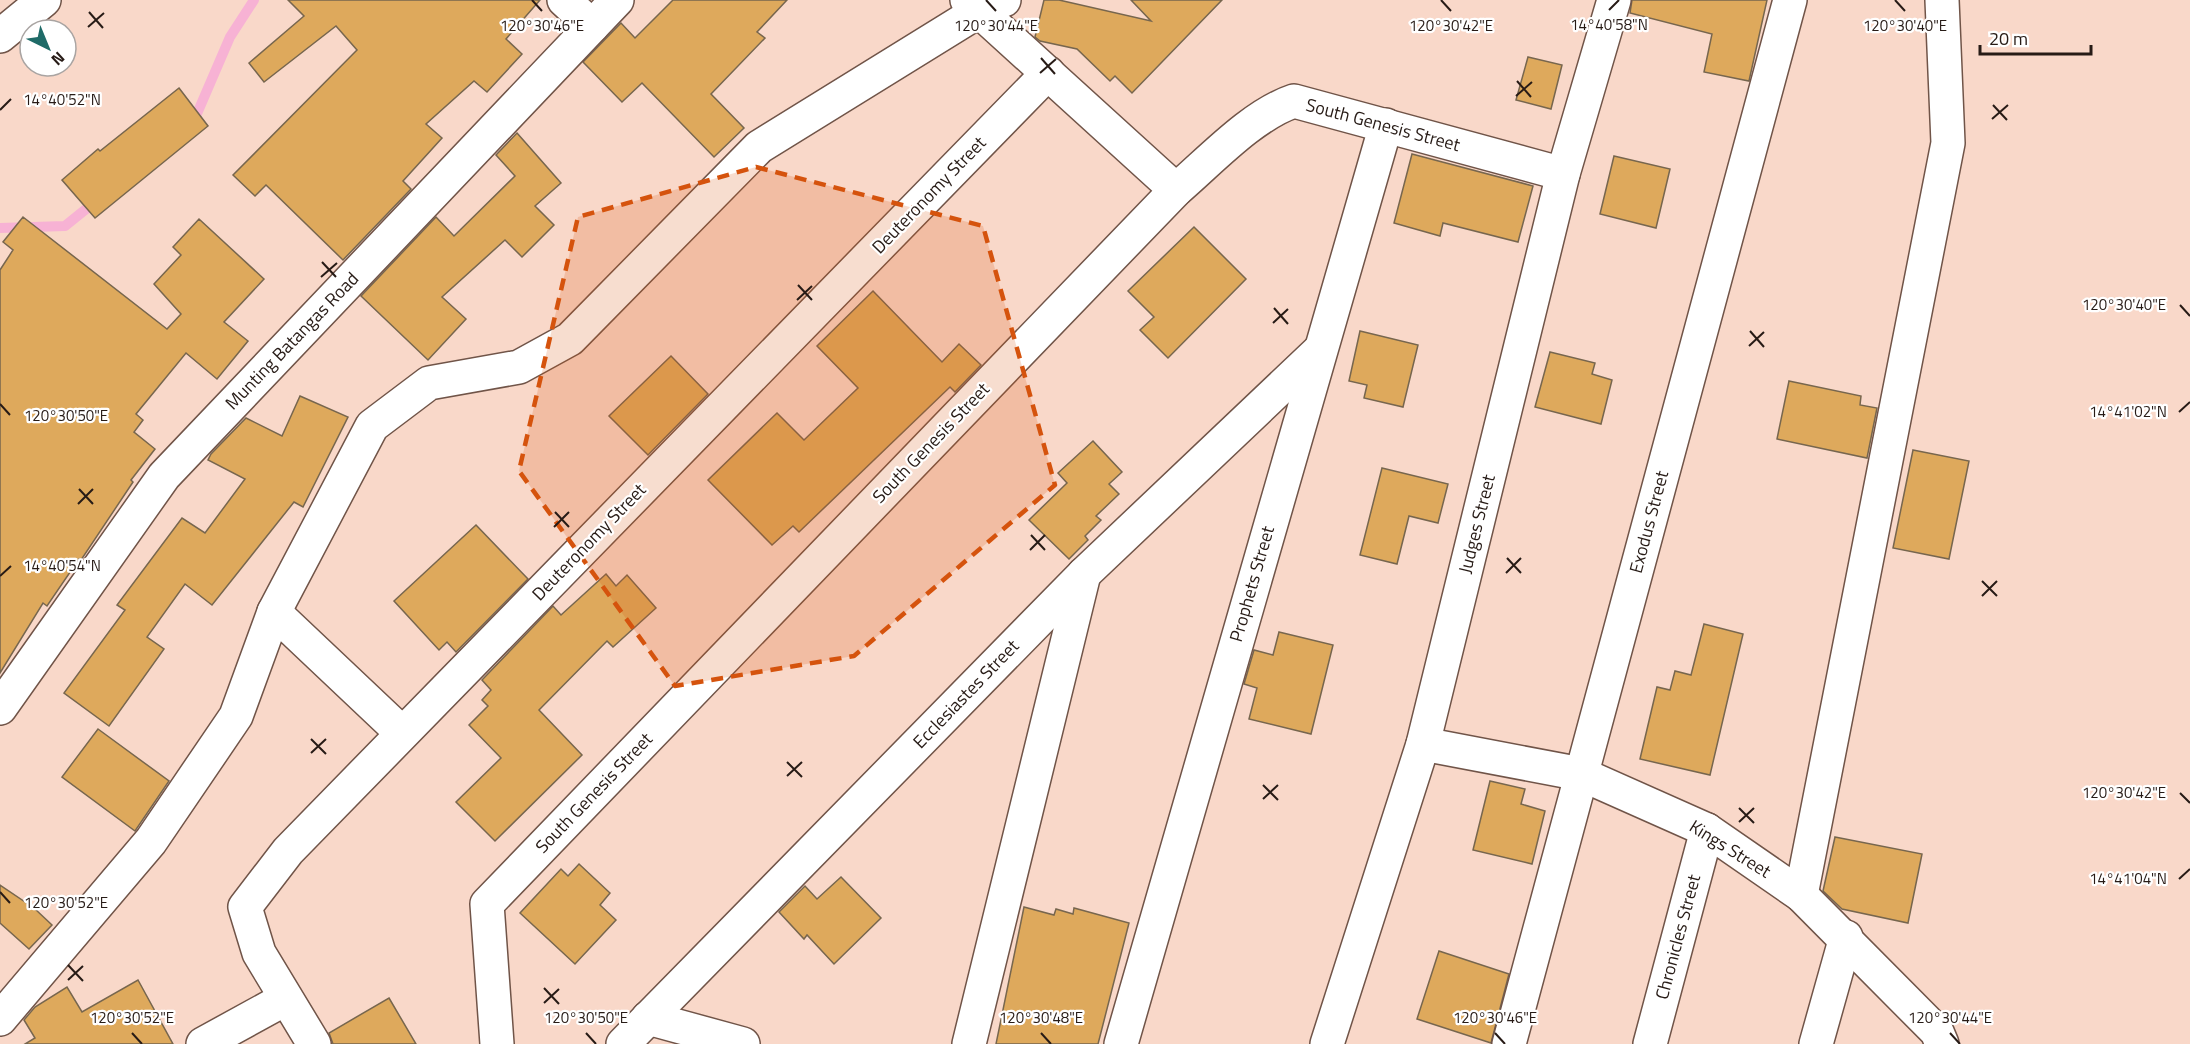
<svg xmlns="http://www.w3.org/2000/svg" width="2190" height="1044" font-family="'Titillium Web',sans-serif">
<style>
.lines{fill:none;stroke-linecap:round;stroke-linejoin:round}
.stream{stroke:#f7b2d4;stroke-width:10}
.building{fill:#dea95c;stroke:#77664e;stroke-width:1.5}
.minor-casing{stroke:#705448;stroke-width:36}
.tertiary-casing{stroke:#705448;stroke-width:36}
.minor{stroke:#fff;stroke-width:33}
.tertiary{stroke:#fff;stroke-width:33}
.marked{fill:#d5530d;fill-opacity:0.2;stroke:#d5530d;stroke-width:4.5;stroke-dasharray:12 8;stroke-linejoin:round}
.ticks{fill:none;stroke:#271b16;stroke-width:2}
.labels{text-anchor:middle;stroke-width:4.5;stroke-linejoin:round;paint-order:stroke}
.street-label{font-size:18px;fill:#271b16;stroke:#fff}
.ticks-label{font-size:15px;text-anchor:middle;fill:#271b16;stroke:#fff;stroke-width:4.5;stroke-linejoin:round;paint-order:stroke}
</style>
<rect width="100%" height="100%" fill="#f9d8c9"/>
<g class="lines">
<g class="stream">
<polyline points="190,121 196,116 230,37 254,0"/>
<polyline points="0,228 65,226 96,201"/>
</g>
</g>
<g class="building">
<polygon points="288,0 540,0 506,39 522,54 487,92 474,81 426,124 442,138 403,181 411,189 343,260 266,185 255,196 233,175 357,50 336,26 264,82 249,63 304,16"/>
<polygon points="673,0 787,0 757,32 765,38 711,94 744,128 714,157 642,83 622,102 583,62 621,23 635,38"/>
<polygon points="1044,0 1059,0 1151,21 1131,0 1222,0 1132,93 1115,76 1110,81 1077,49 1040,41 1035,37"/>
<polygon points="1632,0 1767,0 1749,81 1704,72 1712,34 1630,13"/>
<polygon points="1528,57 1562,65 1551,109 1516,100"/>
<polygon points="179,88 208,126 95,218 62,180 98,149 100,151"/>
<polygon points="517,133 561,183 535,206 554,225 522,257 505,240 442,297 466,319 428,360 361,296 436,217 454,236 515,176 496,155"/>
<polygon points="1412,154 1533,186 1518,242 1443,223 1440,236 1394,223"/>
<polygon points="1614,156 1670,169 1656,228 1600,214"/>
<polygon points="23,217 167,329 181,314 154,284 181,255 173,247 199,219 264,279 224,322 248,341 217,379 186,353 136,414 143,420 134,432 155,449 131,480 133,482 81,560 79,559 47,606 43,603 0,673 0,270 13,250 3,242"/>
<polygon points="1194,227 1246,279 1168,358 1140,330 1154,317 1128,291"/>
<polygon points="873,291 942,362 959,344 981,365 955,392 950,387 799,532 793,526 772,545 708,480 777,413 804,440 858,388 817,346"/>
<polygon points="1360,331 1418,345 1403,407 1364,398 1367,385 1349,381"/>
<polygon points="1550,352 1595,363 1592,374 1612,380 1601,424 1535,407"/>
<polygon points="671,356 708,394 648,455 609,416"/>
<polygon points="1789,381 1861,396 1860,405 1877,408 1867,458 1777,439"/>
<polygon points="300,396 348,417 303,507 294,502 212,605 185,584 147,637 164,649 109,726 64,693 125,610 117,605 182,518 205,533 245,479 208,460 211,454 246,418 282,436"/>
<polygon points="1093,441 1122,472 1109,484 1119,494 1096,516 1101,520 1085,536 1088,540 1069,559 1029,520 1067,483 1058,473"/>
<polygon points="1913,450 1969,461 1949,559 1893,548"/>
<polygon points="1382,468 1448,484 1438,523 1409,516 1397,564 1360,555"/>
<polygon points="476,525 528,579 456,652 447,642 439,650 394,601"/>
<polygon points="606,574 616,586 627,575 656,608 613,647 607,641 539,710 582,755 495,841 456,802 501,758 469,725 488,706 482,700 491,690 482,680 553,606 561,615"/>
<polygon points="1704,624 1743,634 1710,775 1640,759 1657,687 1670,690 1675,671 1691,675"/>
<polygon points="1279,632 1333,645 1311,734 1249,719 1257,688 1244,684 1254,650 1273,655"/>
<polygon points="98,729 169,781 135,831 62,777"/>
<polygon points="1490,781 1525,789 1521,804 1545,811 1532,864 1473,850"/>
<polygon points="1835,837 1922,854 1908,923 1842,909 1823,891"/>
<polygon points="579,864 610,893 600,905 616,920 575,964 520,913 561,869 568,876"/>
<polygon points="841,877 881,918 834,964 807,935 804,939 779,912 805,886 817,899"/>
<polygon points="0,885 34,908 52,925 29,949 0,923"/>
<polygon points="1024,907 1054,915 1056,909 1073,914 1074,908 1129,923 1098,1044 996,1044"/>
<polygon points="1439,951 1509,974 1491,1043 1417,1019"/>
<polygon points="138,980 173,1044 25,1044 35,1038 24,1020 35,1007 67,987 82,1012"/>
<polygon points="389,998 416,1044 333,1044 329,1033"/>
</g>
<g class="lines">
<g class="minor-casing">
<g id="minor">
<polyline points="564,0 592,26"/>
<polyline points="967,0 1176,190"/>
<polyline points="0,36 44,0"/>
<polyline points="274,612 372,426 429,383 519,367 570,339 759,147 979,11 1004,0"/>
<polyline points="1423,744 1581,774 1707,830 1801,895 1937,1032 1942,1044"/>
<polyline points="1801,895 1948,143 1942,0"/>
<polyline points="648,1018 743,1044"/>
<polyline points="0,1019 151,841 236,716 274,612 402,733"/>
<polyline points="203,1044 285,999"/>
<polyline points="314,1044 259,953 245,907 288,851 1048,73"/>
<path d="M 497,1044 L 487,904 L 1176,190 C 1210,161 1252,115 1294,101 L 1563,174"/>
<polyline points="623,1044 1084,574 1318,352"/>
<polyline points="969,1044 1084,574"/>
<polyline points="1121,1044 1386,125"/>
<polyline points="1327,1044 1423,744 1563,174 1614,0"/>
<polyline points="1509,1044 1790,0"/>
<polyline points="1650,1044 1707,830"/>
<polyline points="1816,1044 1846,937"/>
</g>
</g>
<g class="tertiary-casing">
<polyline id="tertiary" points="0,708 164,476 617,0"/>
</g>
<use href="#minor" class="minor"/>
<use href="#tertiary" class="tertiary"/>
</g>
<path class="marked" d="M 756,167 L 983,226 L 1055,485 L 854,656 L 675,686 L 519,471 L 578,217 Z"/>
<path class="ticks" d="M 532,0 L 542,11M 986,0 L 996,11M 1441,0 L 1451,11M 1895,0 L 1905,11M 1609,10 L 1619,0M 89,12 L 103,28M 88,27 L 104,13M 1041,58 L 1055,74M 1040,73 L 1056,59M 1517,81 L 1531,97M 1516,96 L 1532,82M 1993,105 L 2007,120M 0,110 L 11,99M 1992,119 L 2008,105M 322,262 L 336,277M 321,277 L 337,263M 798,285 L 812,300M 797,300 L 812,286M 2180,305 L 2190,316M 1274,308 L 1288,324M 1273,323 L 1288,309M 1750,331 L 1764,347M 1749,346 L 1764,332M 0,404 L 10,415M 2179,412 L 2190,402M 79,489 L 93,504M 78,504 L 93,489M 555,512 L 569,527M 554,527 L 569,512M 1031,535 L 1045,550M 1030,550 L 1045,535M 1507,558 L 1521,573M 1506,573 L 1521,558M 0,576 L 11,566M 1982,581 L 1997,596M 1982,596 L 1997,581M 311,739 L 326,754M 311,753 L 326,739M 787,762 L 802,777M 787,776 L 802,762M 1263,785 L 1278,800M 2180,793 L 2190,803M 1263,799 L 1278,785M 1739,808 L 1754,823M 1739,822 L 1754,808M 2179,879 L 2190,869M 0,892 L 10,903M 68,965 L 83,981M 68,980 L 83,966M 544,988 L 559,1004M 544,1003 L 559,989M 132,1033 L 142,1044M 586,1033 L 596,1044M 1041,1033 L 1051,1044M 1495,1033 L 1505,1044M 1950,1033 L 1960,1044"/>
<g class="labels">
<g class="street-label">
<text transform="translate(1383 125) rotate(15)" y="6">South Genesis Street</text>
<text transform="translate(929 195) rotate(-46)" y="6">Deuteronomy Street</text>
<text transform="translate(292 341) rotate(-46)" y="6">Munting Batangas Road</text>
<text transform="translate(931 443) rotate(-46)" y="6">South Genesis Street</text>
<text transform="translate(1649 522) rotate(-75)" y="6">Exodus Street</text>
<text transform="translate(1477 524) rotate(-76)" y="6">Judges Street</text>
<text transform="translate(589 542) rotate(-46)" y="6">Deuteronomy Street</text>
<text transform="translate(1252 584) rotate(-74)" y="6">Prophets Street</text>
<text transform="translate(966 694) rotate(-46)" y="6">Ecclesiastes Street</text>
<text transform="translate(594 793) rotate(-46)" y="6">South Genesis Street</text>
<text transform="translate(1730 849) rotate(32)" y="6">Kings Street</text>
<text transform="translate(1678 937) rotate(-75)" y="6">Chronicles Street</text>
</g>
</g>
<g class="ticks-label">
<text x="1609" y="30">14°40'58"N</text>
<text x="542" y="31">120°30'46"E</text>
<text x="996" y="31">120°30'44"E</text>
<text x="1451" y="31">120°30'42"E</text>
<text x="1905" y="31">120°30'40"E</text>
<text x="62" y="105">14°40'52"N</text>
<text x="2124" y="310">120°30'40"E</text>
<text x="2128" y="417">14°41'02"N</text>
<text x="66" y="421">120°30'50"E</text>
<text x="62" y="571">14°40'54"N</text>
<text x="2124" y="798">120°30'42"E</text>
<text x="2128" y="884">14°41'04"N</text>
<text x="66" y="908">120°30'52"E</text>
<text x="132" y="1023">120°30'52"E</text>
<text x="586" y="1023">120°30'50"E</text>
<text x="1041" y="1023">120°30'48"E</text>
<text x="1495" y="1023">120°30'46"E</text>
<text x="1950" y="1023">120°30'44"E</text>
</g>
<g transform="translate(48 48) rotate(137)"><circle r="28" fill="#ffffff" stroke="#a9a4a2" stroke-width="1.5"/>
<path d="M0-4.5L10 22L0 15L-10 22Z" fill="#1f6b68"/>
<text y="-9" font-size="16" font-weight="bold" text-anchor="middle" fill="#271b16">N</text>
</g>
<path d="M1980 45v9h111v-9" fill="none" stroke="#271b16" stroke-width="3"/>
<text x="1989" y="45" font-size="18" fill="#271b16" stroke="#ffffff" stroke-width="4.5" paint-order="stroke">20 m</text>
</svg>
